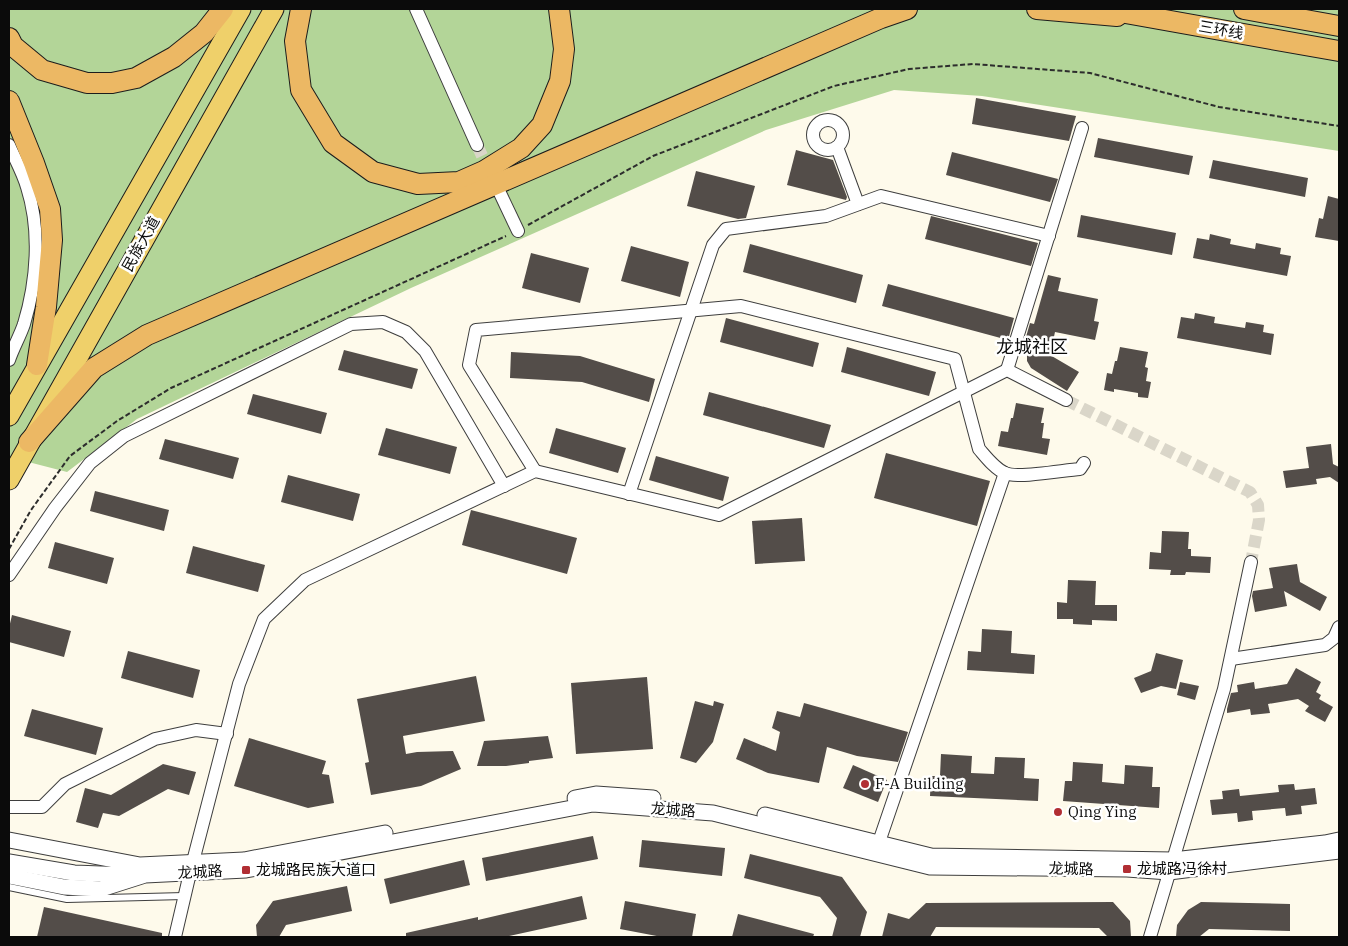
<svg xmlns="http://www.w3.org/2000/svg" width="1348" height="946" font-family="'IBM Plex Serif','Noto Sans SC',serif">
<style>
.forest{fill:#b3d598}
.building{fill:#534d49}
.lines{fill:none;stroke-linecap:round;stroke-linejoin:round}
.minor-tunnel{stroke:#dad6c9;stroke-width:12;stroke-dasharray:12 6;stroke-linecap:butt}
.service-casing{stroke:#3e3e3e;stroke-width:8}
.minor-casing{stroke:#3e3e3e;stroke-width:14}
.tertiary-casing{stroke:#3e3e3e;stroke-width:17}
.primary-casing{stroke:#1c1c1c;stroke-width:21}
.trunk-casing{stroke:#1c1c1c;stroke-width:22}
.path{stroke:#2d2d2d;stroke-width:2;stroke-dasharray:5 2.5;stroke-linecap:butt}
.service{stroke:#fff;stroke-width:6}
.minor{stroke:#fff;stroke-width:12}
.tertiary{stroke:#fff;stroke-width:15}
.primary{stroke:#efd06a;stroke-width:19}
.trunk{stroke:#ecb864;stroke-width:20}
.poi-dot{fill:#b12e33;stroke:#fff;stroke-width:2}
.labels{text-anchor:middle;stroke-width:5;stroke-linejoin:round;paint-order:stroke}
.street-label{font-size:15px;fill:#0b0b0b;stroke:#fff}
.poi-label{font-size:15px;fill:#0b0b0b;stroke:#fff;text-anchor:start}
.quarter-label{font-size:18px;fill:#0b0b0b;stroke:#fff}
</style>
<rect width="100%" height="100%" fill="#fefaeb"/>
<polygon class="forest" points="9,9 1339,9 1339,151 982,96 894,90 766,130 411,288 137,419 67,472 9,457"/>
<g class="building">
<polygon points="976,98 1076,116 1069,141 972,124"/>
<polygon points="1098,138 1193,156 1189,175 1094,157"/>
<polygon points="796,150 833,160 847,197 846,200 787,185"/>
<polygon points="952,152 1058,179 1050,202 946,175"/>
<polygon points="1213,160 1308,178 1305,197 1209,178"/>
<polygon points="696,171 755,186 746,218 738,219 687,206"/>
<polygon points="1328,196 1339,199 1339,241 1315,237 1319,218 1323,219"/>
<polygon points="1081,215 1176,233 1172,255 1077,237"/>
<polygon points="931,216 1038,243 1031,266 925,239"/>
<polygon points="1210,234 1231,239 1230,244 1255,249 1256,243 1281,248 1280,254 1291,256 1287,276 1193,258 1197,238 1209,240"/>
<polygon points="750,244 863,275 856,303 743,272"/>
<polygon points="631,246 689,262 680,297 621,281"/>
<polygon points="531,253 589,268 580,303 522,288"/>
<polygon points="1048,275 1061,278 1058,291 1098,299 1094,321 1099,322 1095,340 1055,332 1050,355 1079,372 1067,391 1031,368 1027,361 1027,345 1024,344 1030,323 1034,324"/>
<polygon points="888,284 1014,318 1008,340 882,306"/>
<polygon points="1195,313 1215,317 1214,323 1245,328 1246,322 1264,325 1263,332 1274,334 1271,355 1177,338 1181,317 1194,319"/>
<polygon points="726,318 819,343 813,367 720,342"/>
<polygon points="847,347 936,372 929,396 841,372"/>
<polygon points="1120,347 1148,352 1145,367 1148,368 1146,381 1151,382 1148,398 1138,397 1138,393 1114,389 1114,392 1104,390 1107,373 1112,374 1115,361 1117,361"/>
<polygon points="344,350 418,369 412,389 338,370"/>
<polygon points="511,352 580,356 655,379 649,402 582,382 510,378"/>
<polygon points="709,392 831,425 824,448 703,415"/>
<polygon points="253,394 327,413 321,434 247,414"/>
<polygon points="1016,403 1044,408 1041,423 1044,423 1042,438 1050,439 1047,455 998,446 1001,431 1008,432 1011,418 1013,418"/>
<polygon points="386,428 457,447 450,474 378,455"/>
<polygon points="556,428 626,448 618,473 549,453"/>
<polygon points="165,439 239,458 233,479 159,459"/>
<polygon points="1331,444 1333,464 1339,467 1339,483 1330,477 1316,479 1317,484 1286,488 1283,471 1309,468 1306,447"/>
<polygon points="886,453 990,481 977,526 874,498"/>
<polygon points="656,456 729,477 723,501 649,480"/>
<polygon points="288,475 360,494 353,521 281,502"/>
<polygon points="95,491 169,510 164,531 90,511"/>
<polygon points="471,510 577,538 567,574 462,545"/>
<polygon points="802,518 805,561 755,564 752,521"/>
<polygon points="1162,531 1189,532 1188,549 1191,549 1191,556 1211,557 1210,573 1186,572 1185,575 1170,575 1171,570 1149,569 1150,552 1161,553"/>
<polygon points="55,542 114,558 107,584 48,568"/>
<polygon points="193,546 265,565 258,592 186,573"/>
<polygon points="1297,564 1300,582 1327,597 1320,611 1284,591 1287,606 1255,612 1252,596 1253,591 1273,588 1269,568"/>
<polygon points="1068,580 1096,581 1095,605 1117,605 1117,621 1092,620 1092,625 1073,624 1073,619 1057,619 1057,602 1067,603"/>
<polygon points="12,615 71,631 64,657 9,642 9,628"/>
<polygon points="982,629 1012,631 1011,653 1035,655 1034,674 967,670 968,651 981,652"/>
<polygon points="128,651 200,670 193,698 121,678"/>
<polygon points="1156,653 1183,660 1176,689 1161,686 1141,693 1134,678 1151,671"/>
<polygon points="1296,668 1321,682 1316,692 1321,695 1319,699 1333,707 1325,722 1305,711 1309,706 1298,699 1268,704 1270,713 1251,715 1250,709 1227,713 1227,709 1231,693 1238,692 1237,685 1254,682 1255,689 1287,684"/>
<polygon points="476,676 485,721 403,736 406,754 417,752 453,751 461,769 421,786 371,795 365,763 369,762 357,699"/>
<polygon points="647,677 653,749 576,754 571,683"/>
<polygon points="1180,682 1199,686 1195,700 1177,695"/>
<polygon points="695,701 713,706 714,701 724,704 713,742 696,763 680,758"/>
<polygon points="804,703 908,732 898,762 857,756 827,747 819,783 768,773 736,759 744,738 776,751 780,732 772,728 777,711 800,717"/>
<polygon points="32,709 103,728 96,755 24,736"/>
<polygon points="548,736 553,758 529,761 529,763 506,766 477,766 484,741"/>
<polygon points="249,738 326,761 322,774 329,775 334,803 308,808 234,786"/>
<polygon points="941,754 972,756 971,773 994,774 995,757 1025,758 1024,778 1039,779 1038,801 930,796 931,776 940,776"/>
<polygon points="1073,762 1103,764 1102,782 1124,784 1125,765 1153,767 1152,787 1160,787 1159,808 1063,801 1065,781 1072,781"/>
<polygon points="163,764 196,772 189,795 168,789 119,816 103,813 98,828 76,822 85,788 111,795"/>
<polygon points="853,765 887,780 878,802 843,788"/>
<polygon points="1294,784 1295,790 1315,788 1317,804 1301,806 1302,814 1286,816 1285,808 1252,811 1253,820 1238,822 1237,813 1212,815 1210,800 1223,799 1222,791 1239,789 1240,796 1279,792 1278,785"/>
<polygon points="593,836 598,859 486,881 482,858"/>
<polygon points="642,840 725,848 722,876 639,867"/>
<polygon points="750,854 842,877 867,912 860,937 832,937 837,918 820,897 744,878"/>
<polygon points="464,860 470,885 390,904 384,879"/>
<polygon points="347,886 352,911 286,925 279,937 257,937 256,925 273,901"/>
<polygon points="582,896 587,919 505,937 406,937 406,933 478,917 478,920"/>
<polygon points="625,901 696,914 692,937 662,937 620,929"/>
<polygon points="1113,902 1130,921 1131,937 1108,937 1099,928 936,927 930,937 882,937 888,913 909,919 926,903"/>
<polygon points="1201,902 1290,904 1290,931 1209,929 1199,937 1176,937 1177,925 1188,910"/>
<polygon points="44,907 162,933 162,937 37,937"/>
<polygon points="738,914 814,934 813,937 732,937"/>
</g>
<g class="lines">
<g class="minor-tunnel">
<polyline points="477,145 491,175"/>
<polyline points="1066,400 1250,492 1258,505 1259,520 1251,562"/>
</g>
<g class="service-casing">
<polyline id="service" points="9,887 67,899 184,896"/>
</g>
<g class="minor-casing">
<g id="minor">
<polyline points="416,9 477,145"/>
<circle cx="828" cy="135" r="15"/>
<path d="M 9,145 C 15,159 23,173 27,187 C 41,231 37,281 24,324 C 20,336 13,348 9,360"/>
<polyline points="837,147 858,204"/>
<polyline points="499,191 518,231"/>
<polyline points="1007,370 1082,128"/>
<path d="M 535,471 L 469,365 L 476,330 L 741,306 L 955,359 L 979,449 C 986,457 995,469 1005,473 C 1018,479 1064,470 1080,469 L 1084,463"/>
<polyline points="629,494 713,245 726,229 826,216 881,196 1049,236"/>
<polyline points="9,575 55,508 90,463 124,436 351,324 383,322 406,332 425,351 504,486"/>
<polyline points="1231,659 1325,645 1334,638 1339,627"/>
<polyline points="9,807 42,807 65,784 155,739 196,730 227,734"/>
<polyline points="879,842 1005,473"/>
<polyline points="175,937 190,873 239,684 264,619 305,580 535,471 719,515 1007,370 1066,400"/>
<polyline points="1150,937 1224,689 1251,562"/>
</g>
</g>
<g class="tertiary-casing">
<g id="tertiary">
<polyline points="575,798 596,794 653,798"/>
<polyline points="765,815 931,856 1173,860 1325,843 1339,840"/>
<polyline points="9,840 140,865 244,860 385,833"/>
<polyline points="9,862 74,873 128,875"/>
<polyline points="9,876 64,887 101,889 145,875 246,870 593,804 713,813 930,867 1127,869 1169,872 1339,851"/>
</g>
</g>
<g class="primary-casing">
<g id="primary">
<polyline points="9,416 241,9"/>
<polyline points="9,480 274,9"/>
</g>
</g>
<g class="trunk-casing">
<g id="trunk">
<polyline points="301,9 295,41 301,90 333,143 373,172 418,184 459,182 484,171 521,148 542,125 560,81 564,49 559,9"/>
<polyline points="1037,9 1117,16"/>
<polyline points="1103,9 1339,51"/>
<polyline points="1244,9 1339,26"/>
<polyline points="9,38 13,46 42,70 87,83 112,83 136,78 174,57 204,33 223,9"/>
<polyline points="9,101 34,163 50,209 52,240 46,307 37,365"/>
<polyline points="29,442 94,368 147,335 881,18 907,9"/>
</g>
</g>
<g class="path">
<polyline points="528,225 653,156 834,86 909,69 973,64 1090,73 1219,107 1339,126"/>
<polyline points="9,549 31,510 70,456 117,421 171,388 506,236"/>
</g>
<use href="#service" class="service"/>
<use href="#minor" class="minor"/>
<use href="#tertiary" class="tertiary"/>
<use href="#primary" class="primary"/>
<use href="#trunk" class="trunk"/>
</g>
<g class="poi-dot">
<circle cx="865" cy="784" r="5"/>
<circle cx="1058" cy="812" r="5"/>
<rect x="1122" y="864" width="10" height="10" rx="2.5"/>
<rect x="241" y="865" width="10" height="10" rx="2.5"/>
</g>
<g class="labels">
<g class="street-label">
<text transform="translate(1221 30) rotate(10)" y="5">三环线</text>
<text transform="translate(141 244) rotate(-61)" y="5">民族大道</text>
<text transform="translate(673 810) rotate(4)" y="5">龙城路</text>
<text transform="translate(1071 869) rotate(1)" y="5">龙城路</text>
<text transform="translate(200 872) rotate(-3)" y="5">龙城路</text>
</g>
<g class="poi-label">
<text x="875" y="789">F-A Building</text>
<text x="1068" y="817">Qing Ying</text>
<text x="1137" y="874">龙城路冯徐村</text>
<text x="256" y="875">龙城路民族大道口</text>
</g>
<g class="quarter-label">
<text x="1032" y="353">龙城社区</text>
</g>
</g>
<rect width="1348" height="946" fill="none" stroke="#0b0b0b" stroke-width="20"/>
</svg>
